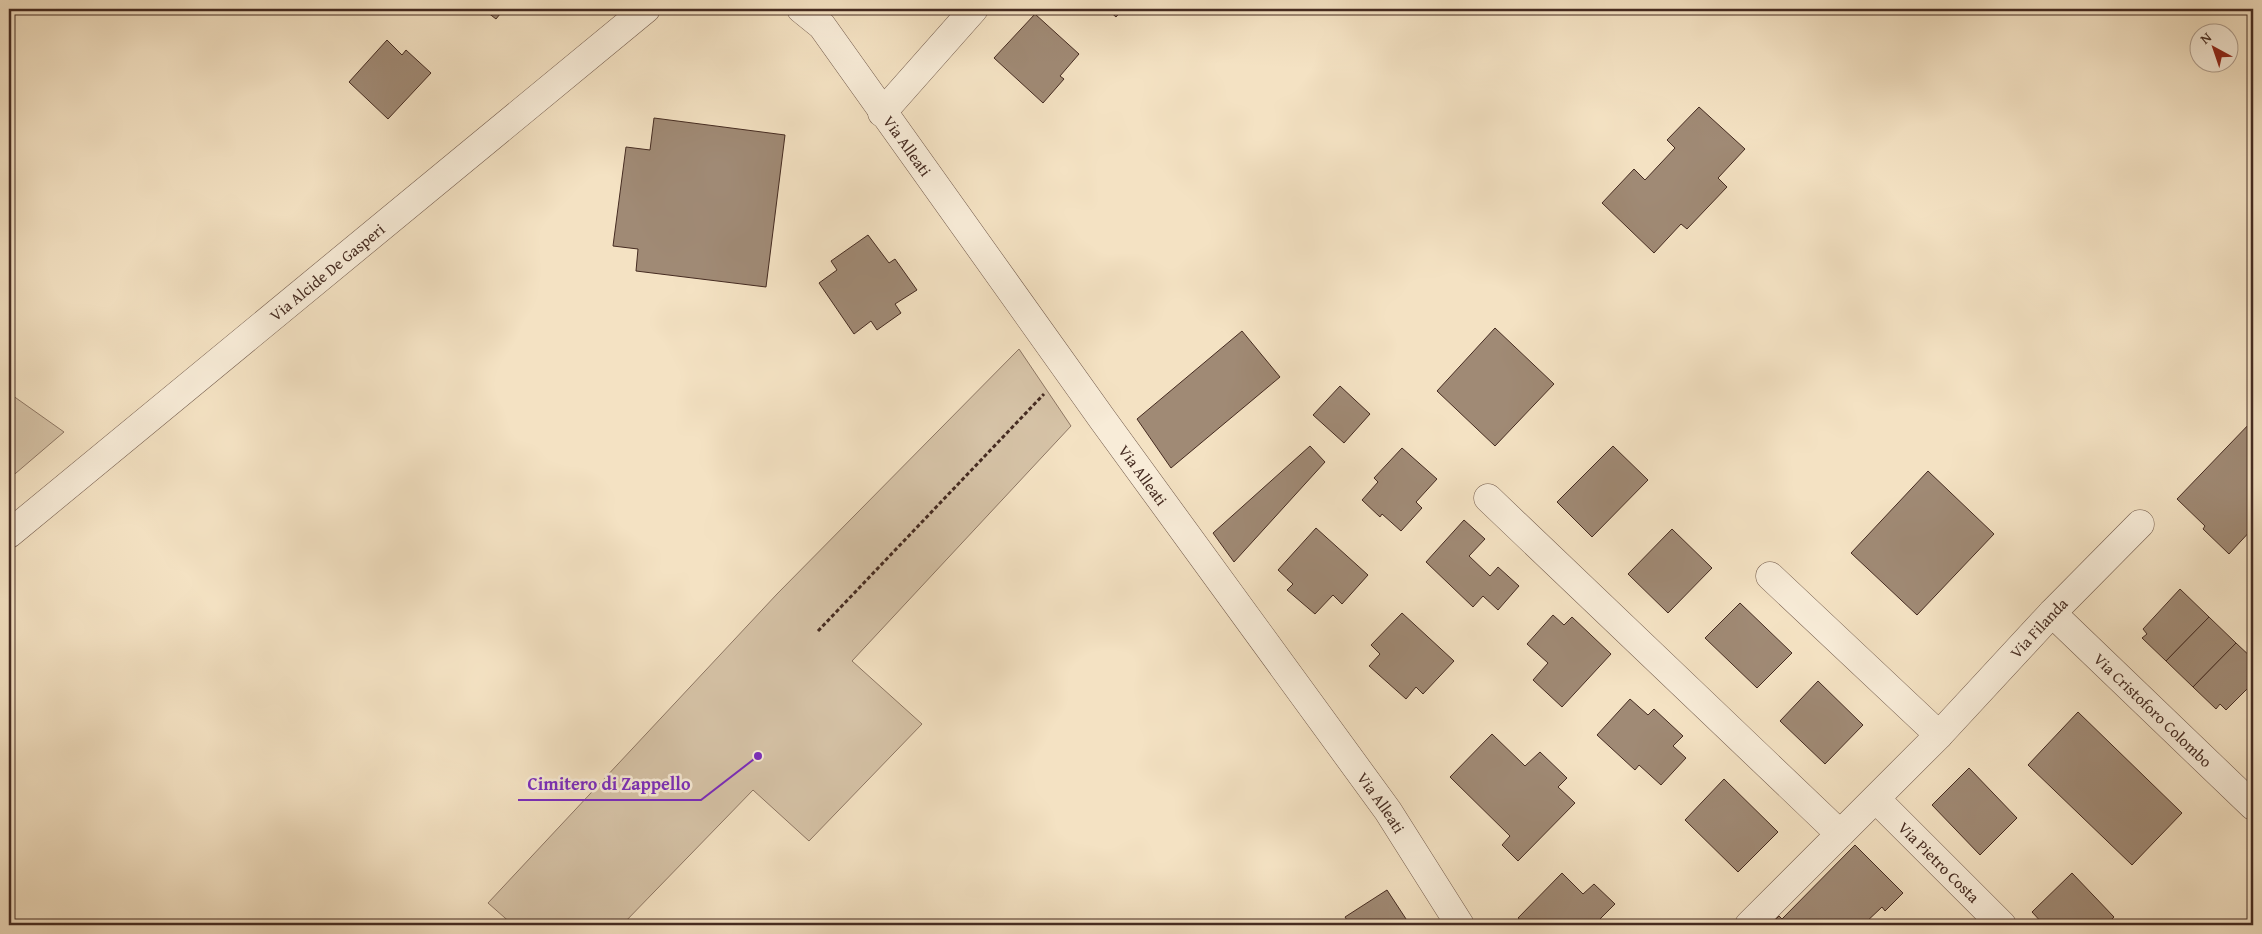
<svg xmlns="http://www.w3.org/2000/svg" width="2262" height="934" font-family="'Gentium Book Plus',serif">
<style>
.green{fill:#d6c3a7;stroke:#8e7764}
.building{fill:#a08a75;stroke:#452b21}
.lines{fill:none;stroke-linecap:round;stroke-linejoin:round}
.minor-casing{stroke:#71594a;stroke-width:29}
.tertiary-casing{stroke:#71594a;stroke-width:29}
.path{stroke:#452b21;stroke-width:3;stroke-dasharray:4 2.5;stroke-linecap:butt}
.minor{stroke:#f8ecd8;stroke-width:28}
.tertiary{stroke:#f8ecd8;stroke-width:28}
.labels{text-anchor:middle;stroke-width:5;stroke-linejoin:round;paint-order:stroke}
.street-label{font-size:16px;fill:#452b21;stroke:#f8ecd8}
.leader{fill:none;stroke:#7b2cbf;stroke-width:2}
.callout-dot{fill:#7b2cbf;stroke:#f8ecd8;stroke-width:2}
.callout-label{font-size:18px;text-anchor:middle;font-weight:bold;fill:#7b2cbf;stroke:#f8ecd8;stroke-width:5;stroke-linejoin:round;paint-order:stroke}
</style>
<rect width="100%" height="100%" fill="#f4e2c3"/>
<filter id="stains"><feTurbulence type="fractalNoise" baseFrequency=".004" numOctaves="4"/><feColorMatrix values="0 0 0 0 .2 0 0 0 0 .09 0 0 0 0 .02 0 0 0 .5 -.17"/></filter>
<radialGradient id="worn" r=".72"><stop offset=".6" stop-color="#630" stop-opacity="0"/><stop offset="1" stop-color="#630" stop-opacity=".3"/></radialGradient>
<g class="green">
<polygon points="1019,349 1071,426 852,661 922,724 809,841 753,790 622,925 513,925 488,903 777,594"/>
<polygon points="9,393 64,432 9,479"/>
</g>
<g class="building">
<polygon points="483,9 504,9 496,19"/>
<polygon points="1107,9 1123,9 1116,17"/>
<polygon points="1035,14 1079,54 1060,76 1064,79 1043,103 994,58"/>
<polygon points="387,40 402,55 406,50 431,73 388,119 349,82"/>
<polygon points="1699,107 1745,149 1718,178 1727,187 1687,229 1681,224 1654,253 1602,203 1634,169 1645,180 1675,148 1667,140"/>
<polygon points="654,118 785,135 766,287 636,271 638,249 613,246 626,147 650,150"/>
<polygon points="868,235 889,263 895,259 917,290 895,304 901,313 877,330 871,321 854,334 819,283 837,270 831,261"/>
<polygon points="1495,328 1554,384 1495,446 1437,391"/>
<polygon points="1242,331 1280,377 1171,468 1137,419"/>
<polygon points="1340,386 1370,414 1344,443 1313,415"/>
<polygon points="2253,420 2253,528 2229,554 2203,529 2205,526 2177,499"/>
<polygon points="1310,446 1325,462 1234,562 1213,533"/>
<polygon points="1613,446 1648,480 1592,537 1557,502"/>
<polygon points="1402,448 1437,479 1416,502 1422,508 1401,531 1382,514 1380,517 1362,500 1378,482 1374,478"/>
<polygon points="1928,471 1994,534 1917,615 1851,553"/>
<polygon points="1464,520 1485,539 1469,556 1490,576 1498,567 1519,586 1498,610 1483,596 1473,607 1426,562"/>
<polygon points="1316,528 1368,575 1342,604 1333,595 1315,614 1287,590 1293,584 1278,570"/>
<polygon points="1672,529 1712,568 1668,613 1628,574"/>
<polygon points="2180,589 2209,617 2166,661 2142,638 2147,634 2143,629"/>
<polygon points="1740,603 1792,653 1757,688 1705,638"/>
<polygon points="1402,613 1454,661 1423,694 1416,687 1406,699 1369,666 1380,654 1371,645"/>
<polygon points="1553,615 1564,625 1572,617 1611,654 1562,707 1533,680 1548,663 1527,644"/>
<polygon points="2209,617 2236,643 2193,687 2166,661"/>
<polygon points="2236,643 2253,659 2253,670 2247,677 2253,683 2226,710 2220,704 2216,709 2193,687"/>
<polygon points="1818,681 1863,725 1825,764 1780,721"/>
<polygon points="1630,699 1648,715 1654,709 1683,736 1673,746 1686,758 1661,785 1639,765 1635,770 1597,735"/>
<polygon points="2078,712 2182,813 2132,865 2028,765"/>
<polygon points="1492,734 1525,766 1540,752 1567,778 1558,787 1575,803 1518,861 1502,845 1510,836 1450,777"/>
<polygon points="1969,768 2017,818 1980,855 1932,805"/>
<polygon points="1724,779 1778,832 1738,872 1685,820"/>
<polygon points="1855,845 1903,893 1885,911 1882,907 1863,925 1770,925 1779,916 1782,919"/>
<polygon points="1562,873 1583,894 1594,884 1615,904 1594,925 1526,925 1518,918"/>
<polygon points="2072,873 2114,917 2106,925 2044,925 2032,912"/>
<polygon points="1387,890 1410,925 1350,925 1345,917"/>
</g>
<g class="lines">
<g class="minor-casing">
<g id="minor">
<polyline points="882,113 974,9"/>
<polyline points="1488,498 1840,834"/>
<polyline points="1770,576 1939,735"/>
<path id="s1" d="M 2052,613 L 2253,806"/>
<path id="s2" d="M 1876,799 L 2002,925"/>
<path id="s3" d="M 1749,925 L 1939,735 L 2052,613 L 2140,524"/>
</g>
</g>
<g class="tertiary-casing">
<g id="tertiary">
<path id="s4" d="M 801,9 L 822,26 L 1103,420 L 1388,811 L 1460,925"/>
<path id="s5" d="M 9,534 L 646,9"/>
</g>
</g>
<polyline class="path" points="818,631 1044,394"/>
<use href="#minor" class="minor"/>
<use href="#tertiary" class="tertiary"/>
</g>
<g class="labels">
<g class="street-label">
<text dy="6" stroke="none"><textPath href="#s4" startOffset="174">Via Alleati</textPath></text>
<text dy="6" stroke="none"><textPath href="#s5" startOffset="412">Via Alcide De Gasperi</textPath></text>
<text dy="6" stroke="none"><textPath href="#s4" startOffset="579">Via Alleati</textPath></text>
<text dy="6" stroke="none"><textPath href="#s3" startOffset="415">Via Filanda</textPath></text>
<text dy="6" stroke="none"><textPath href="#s1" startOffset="140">Via Cristoforo Colombo</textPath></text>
<text dy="6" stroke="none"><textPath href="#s4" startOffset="984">Via Alleati</textPath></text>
<text dy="6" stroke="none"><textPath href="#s2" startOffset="89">Via Pietro Costa</textPath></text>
</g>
</g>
<path class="leader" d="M758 756L701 800H518"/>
<circle class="callout-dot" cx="758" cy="756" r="5"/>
<g class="callout-label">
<text x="609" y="790">Cimitero di Zappello</text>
</g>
<rect width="2262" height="934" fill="none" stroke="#f4e2c3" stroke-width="30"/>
<rect x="10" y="10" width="2242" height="914" fill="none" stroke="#452b21" stroke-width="2.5"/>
<rect x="15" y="15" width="2232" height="904" fill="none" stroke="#452b21"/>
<g transform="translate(2214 48) rotate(320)"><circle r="24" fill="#f8ecd8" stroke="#b09f8f"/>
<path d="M0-4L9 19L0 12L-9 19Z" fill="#8f2418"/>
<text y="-8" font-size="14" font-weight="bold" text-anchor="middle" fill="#452b21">N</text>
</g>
<rect width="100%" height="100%" filter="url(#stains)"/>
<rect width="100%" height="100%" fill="url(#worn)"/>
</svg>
